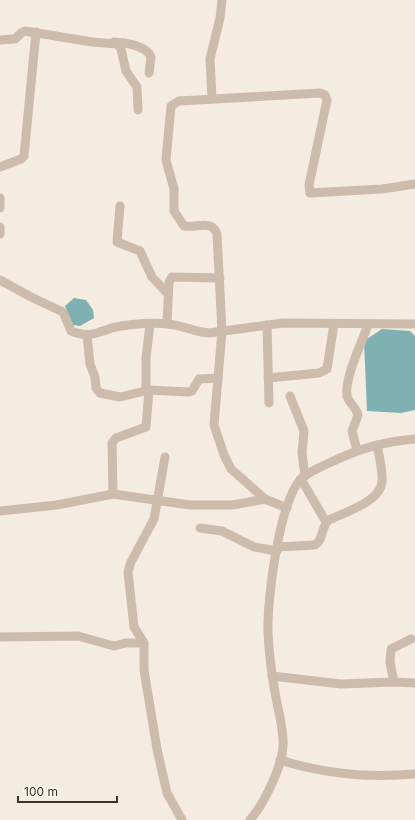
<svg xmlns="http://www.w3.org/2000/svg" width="415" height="820" font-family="Inter,sans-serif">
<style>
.water{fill:#7fb0b2}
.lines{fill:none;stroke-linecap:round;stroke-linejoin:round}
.minor{stroke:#cdbbac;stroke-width:9}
</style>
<rect width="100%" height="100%" fill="#f4ebe1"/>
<g class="water">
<polygon points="74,298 86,300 93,310 94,318 80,326 73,325 65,306"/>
<polygon points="382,329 410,331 415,336 415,410 401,413 367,411 364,341"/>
</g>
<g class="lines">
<g class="minor">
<polyline points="0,40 15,39 21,33 25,31 92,42 117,44 121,49 126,71 137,87 138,110"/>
<path d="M 114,42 C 125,42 147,46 151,57 L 149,73"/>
<polyline points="212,99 210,59 220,18 222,0"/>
<polyline points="0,167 21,159 24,156 36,32"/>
<polyline points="0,198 0,208"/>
<polyline points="120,206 117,242 140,251 152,277 168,294"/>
<polyline points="0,227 0,234"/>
<path d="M 0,280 L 31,297 L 63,312 L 71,331 C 94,340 100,329 121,326 C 133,324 156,322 167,324 C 182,325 195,332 209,333 L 283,323 L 415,324"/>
<polyline points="167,323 169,282 172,277 220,278"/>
<polyline points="267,325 269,403"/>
<polyline points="87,335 90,364 95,377 96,388 100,393 120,397 149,390 189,392 192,391 199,379 218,378"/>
<polyline points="268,378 319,373 327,369 334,324"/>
<polyline points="146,390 146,358 150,324"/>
<polyline points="290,396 304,431 302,453 305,476"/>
<path d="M 357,450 L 352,431 L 358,415 C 356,407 349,403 347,396 C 344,379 362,342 368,325"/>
<polyline points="165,457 154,519 131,562 128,572 134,627 144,643 144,670 157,749 167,793 182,820"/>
<polyline points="301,479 326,522"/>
<polyline points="113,494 112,443 116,438 146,427 149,390"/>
<path d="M 265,499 L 231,469 L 224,455 L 214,425 L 222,331 L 217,234 C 212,219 196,228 184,226 L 174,211 L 174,189 L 166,160 L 171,106 L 179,101 L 320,93 L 325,95 L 327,100 L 309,185 L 310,193 L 382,189 L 415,184"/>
<polyline points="0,511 57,505 113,494 190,505 233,505 265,499 287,508"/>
<polyline points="200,528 222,531 254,547 277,551"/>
<path d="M 277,547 L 315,545 C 324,539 321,526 329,520 C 345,512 380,502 382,482 C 383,470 379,456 377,445"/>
<polyline points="0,637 78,636 114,646 126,643 144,643"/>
<polyline points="272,676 341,684 394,682 415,683"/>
<polyline points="394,682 390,662 391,649 411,639"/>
<path d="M 280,760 C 324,774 369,778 415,774"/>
<path d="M 250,820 C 264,804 282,767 283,746 C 284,730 279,714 276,698 C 272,677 269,655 268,632 C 267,600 279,500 302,478 C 310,471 319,468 329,463 C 359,449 381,442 415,439"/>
</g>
</g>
<path d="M18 796v6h99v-6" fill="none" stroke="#3b302b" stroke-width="2"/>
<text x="24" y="796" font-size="12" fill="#3b302b" stroke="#fbf5ee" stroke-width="3" paint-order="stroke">100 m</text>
</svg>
